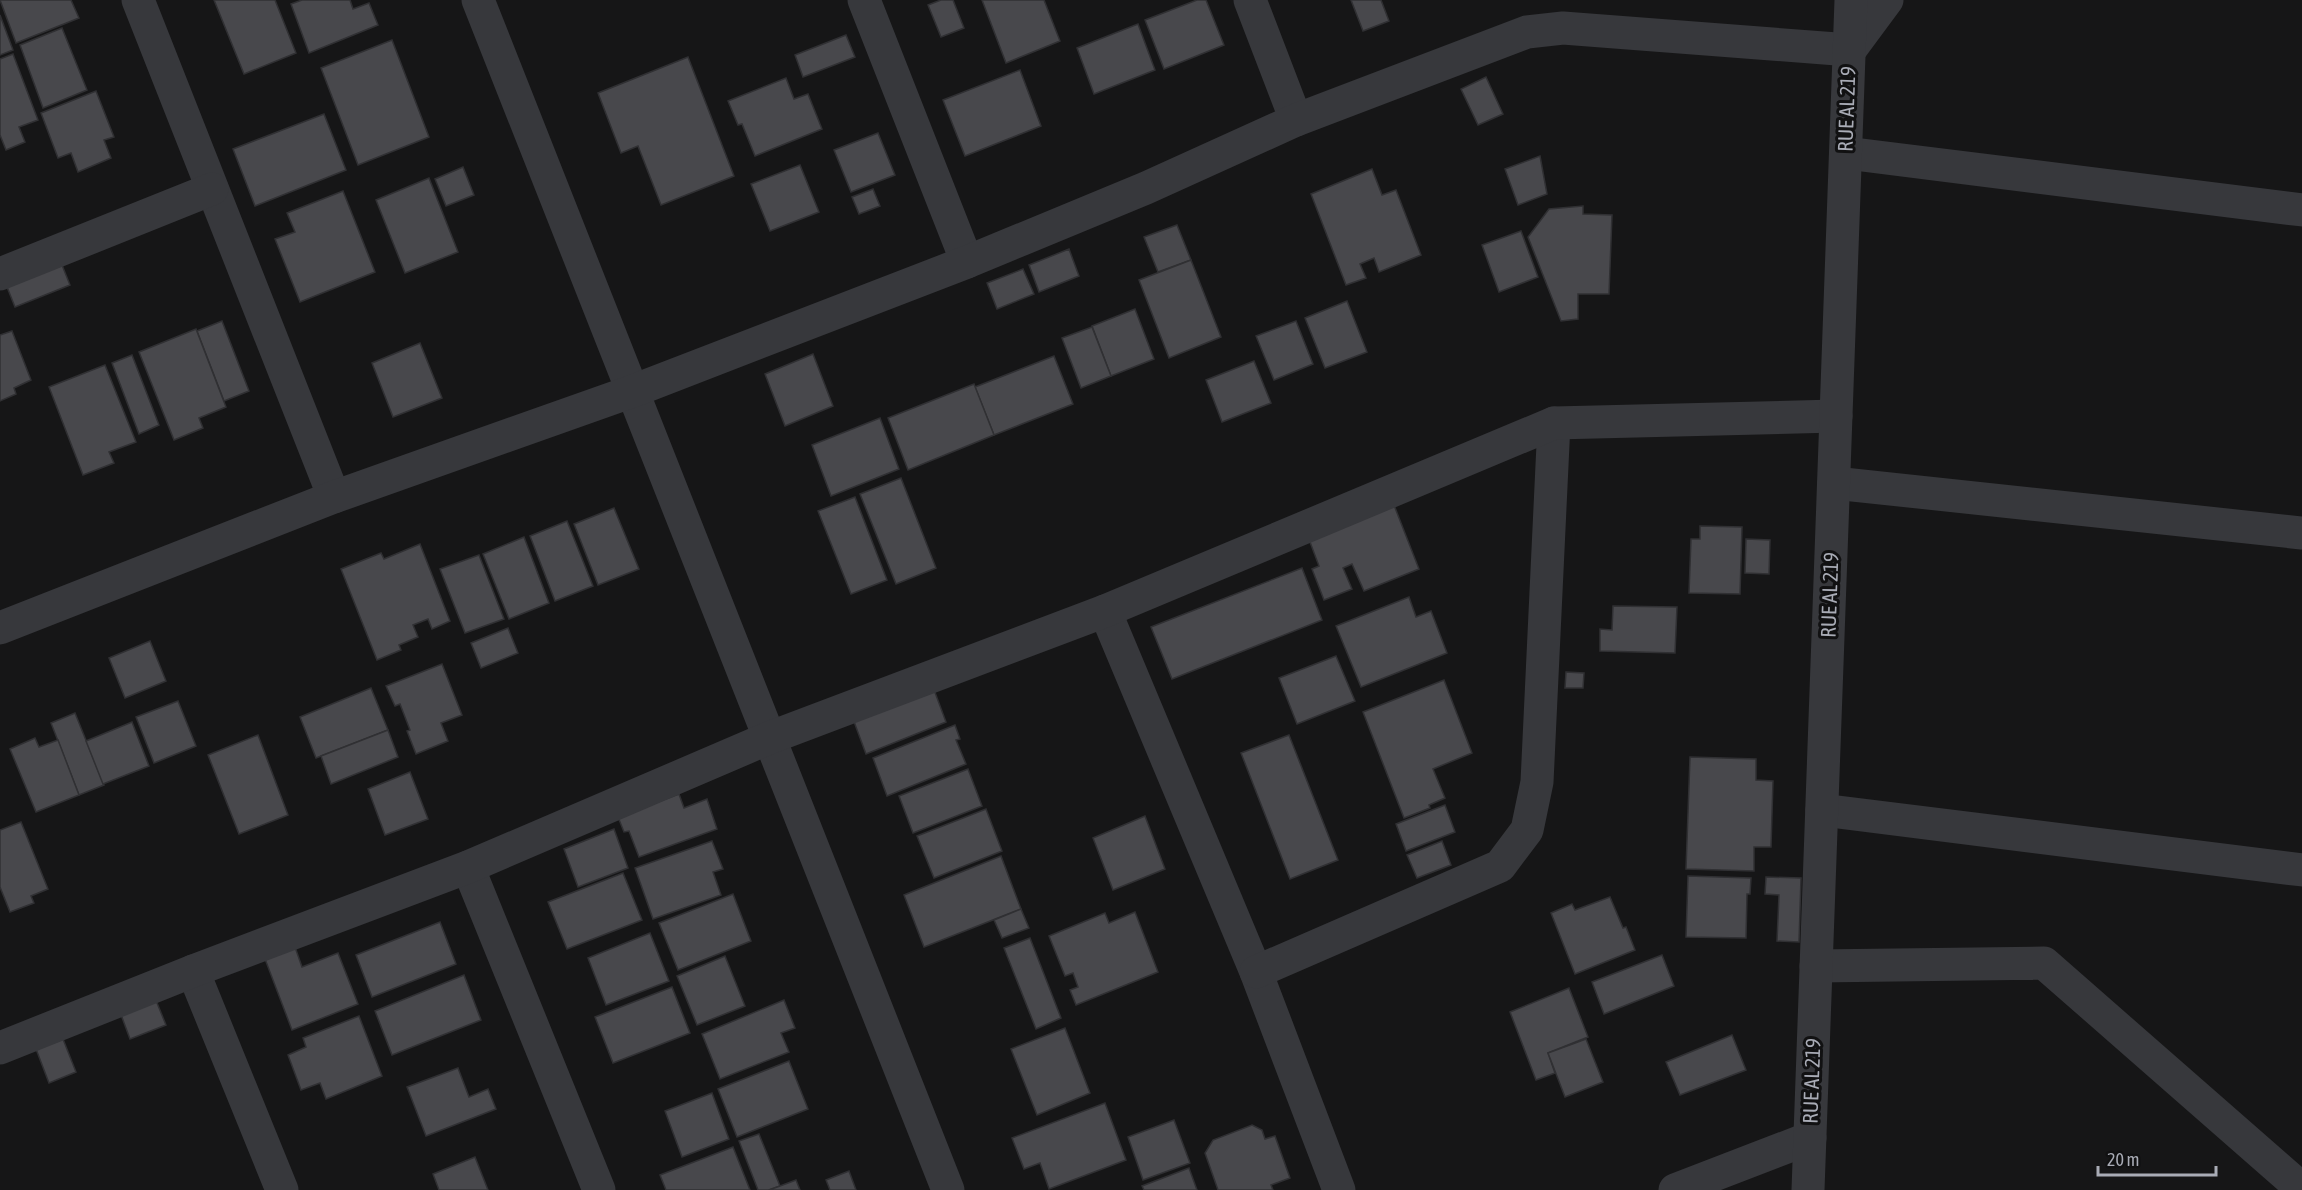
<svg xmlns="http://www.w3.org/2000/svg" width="2302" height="1190" font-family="'Asap Condensed',sans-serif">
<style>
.building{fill:#48484c;stroke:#303033;stroke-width:1.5}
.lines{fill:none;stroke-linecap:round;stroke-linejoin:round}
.minor{stroke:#37383c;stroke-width:33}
.labels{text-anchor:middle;stroke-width:6;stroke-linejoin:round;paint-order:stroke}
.street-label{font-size:21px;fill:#a9acb6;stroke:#111112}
</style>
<rect width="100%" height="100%" fill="#161617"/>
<g class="building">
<polygon points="0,0 71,0 79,18 16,43"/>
<polygon points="214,0 275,0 296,53 244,74"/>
<polygon points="302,0 350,0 353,9 369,3 378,25 309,53 291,4"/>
<polygon points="941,0 953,0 964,28 941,37 928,5"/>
<polygon points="982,0 1044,0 1060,41 1006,63"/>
<polygon points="1197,0 1206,0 1224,45 1164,69 1145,20"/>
<polygon points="1351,0 1381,0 1389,21 1363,31"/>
<polygon points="0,15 13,50 0,55"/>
<polygon points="1138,24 1155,70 1094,94 1077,48"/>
<polygon points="62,28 87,90 43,108 20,45"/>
<polygon points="846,35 855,57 803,77 795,55"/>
<polygon points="392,40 429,137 358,165 321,68"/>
<polygon points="13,54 38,120 19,127 25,142 6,150 0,135 0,59"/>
<polygon points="688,57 734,176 661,205 638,146 621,153 598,93"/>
<polygon points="1020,70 1041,126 965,156 943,100"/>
<polygon points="1486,77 1503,114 1478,125 1461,89"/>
<polygon points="786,78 794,99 808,94 822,129 755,156 742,124 738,125 728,101"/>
<polygon points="96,91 114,137 104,140 111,158 78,172 71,153 58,158 41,113"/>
<polygon points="324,114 346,170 255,206 233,149"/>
<polygon points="878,133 895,175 851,192 834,150"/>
<polygon points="1540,156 1547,194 1518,205 1505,169"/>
<polygon points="800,165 819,212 770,231 751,184"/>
<polygon points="463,167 474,195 446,206 435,179"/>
<polygon points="1372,169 1382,195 1396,190 1421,255 1379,272 1374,258 1360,264 1366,278 1346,285 1311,194"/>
<polygon points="429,178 458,252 405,273 376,200"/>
<polygon points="873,189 880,206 859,214 852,197"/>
<polygon points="343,191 375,272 300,302 275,239 295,232 287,213"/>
<polygon points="1583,206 1583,214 1612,215 1609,294 1578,294 1578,319 1561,321 1528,237 1549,209"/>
<polygon points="1177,225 1191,260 1158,272 1144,237"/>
<polygon points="1521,231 1538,277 1499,292 1482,245"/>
<polygon points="1069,249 1079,276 1039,292 1029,265"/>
<polygon points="60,260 70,285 15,307 5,282"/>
<polygon points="1191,260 1221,337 1169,358 1139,280"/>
<polygon points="1023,269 1034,294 997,309 987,283"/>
<polygon points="1347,301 1367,352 1325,368 1305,318"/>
<polygon points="1135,309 1154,359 1111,376 1092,326"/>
<polygon points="222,321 249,391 224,401 197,331"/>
<polygon points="1296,321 1313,364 1274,380 1256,336"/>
<polygon points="1092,327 1111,376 1081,388 1062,338"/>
<polygon points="196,329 226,407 199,418 203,428 174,440 139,352"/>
<polygon points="12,331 31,380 14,388 16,394 0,401 0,335"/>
<polygon points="420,343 442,398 393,417 372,363"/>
<polygon points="813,354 833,406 785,426 765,374"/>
<polygon points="132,355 159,425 139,434 112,363"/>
<polygon points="1054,356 1073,404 994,435 975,387"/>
<polygon points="1254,361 1271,403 1222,422 1206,380"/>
<polygon points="105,365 136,442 109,452 114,463 83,475 49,387"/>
<polygon points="974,384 994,435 908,470 888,418"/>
<polygon points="880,418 899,469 831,496 812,445"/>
<polygon points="901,478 936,568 896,584 860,494"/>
<polygon points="855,497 887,580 851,594 818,511"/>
<polygon points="1392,500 1419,569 1364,591 1352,564 1343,568 1352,589 1324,600 1312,569 1319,566 1307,534"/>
<polygon points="614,508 639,569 598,585 574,524"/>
<polygon points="567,521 593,586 555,601 530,536"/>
<polygon points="1700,526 1742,527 1740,594 1689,593 1691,539 1700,539"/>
<polygon points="524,537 549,603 509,619 483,554"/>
<polygon points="1746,539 1770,540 1769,574 1745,573"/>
<polygon points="420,544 450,621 432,629 428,619 413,625 418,637 399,645 401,650 377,660 341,569 381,553 384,559"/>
<polygon points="479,555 504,619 465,633 440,569"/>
<polygon points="1302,568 1322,620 1172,679 1151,627"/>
<polygon points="1409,597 1416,617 1431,611 1447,653 1361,687 1336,626"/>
<polygon points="1613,606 1677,607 1675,653 1600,651 1600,629 1612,630"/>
<polygon points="508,628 518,653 481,668 471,643"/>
<polygon points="150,641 166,681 125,698 109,658"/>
<polygon points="1336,656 1355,701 1297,724 1279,678"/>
<polygon points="442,664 462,715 441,723 448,741 416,754 407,731 410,730 400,704 395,706 386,686"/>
<polygon points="1566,672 1584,673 1583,688 1565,688"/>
<polygon points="1444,680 1472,753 1433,769 1445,798 1429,805 1430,808 1404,818 1363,712"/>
<polygon points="933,687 946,722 866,754 853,719"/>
<polygon points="371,688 388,730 316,758 300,717"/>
<polygon points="178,701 196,746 154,763 136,717"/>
<polygon points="75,713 104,785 79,795 51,723"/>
<polygon points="132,722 149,766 103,784 86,741"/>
<polygon points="955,725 960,739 956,740 966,764 887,796 873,758"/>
<polygon points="388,730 398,757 331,784 321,756"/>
<polygon points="258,735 288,815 239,834 208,755"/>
<polygon points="1289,735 1338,860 1290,879 1241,753"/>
<polygon points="35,738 39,747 58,740 79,795 36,812 10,749"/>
<polygon points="1690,757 1756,759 1756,780 1773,781 1771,847 1754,847 1754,871 1686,869"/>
<polygon points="968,769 982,806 913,833 899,796"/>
<polygon points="410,772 428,819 385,835 368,789"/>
<polygon points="679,794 684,808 707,799 717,829 639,857 629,831 624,832 618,817"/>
<polygon points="1445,805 1455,832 1406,851 1396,824"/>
<polygon points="986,809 1002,851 934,878 917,836"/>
<polygon points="1145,816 1165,869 1113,890 1093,838"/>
<polygon points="21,822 48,889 31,896 34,903 10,912 0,887 0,830"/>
<polygon points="614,829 628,868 578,887 564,849"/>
<polygon points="712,841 723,869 713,872 721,895 653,919 635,868"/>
<polygon points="1442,841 1451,865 1417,878 1407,855"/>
<polygon points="1001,856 1021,909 924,947 904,895"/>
<polygon points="623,873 642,920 567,949 548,902"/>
<polygon points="1688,876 1751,878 1750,894 1747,894 1746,938 1686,937"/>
<polygon points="1766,877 1801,878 1799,942 1777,941 1779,895 1765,894"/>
<polygon points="733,894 751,941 678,970 659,923"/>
<polygon points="1610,897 1623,928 1626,927 1635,950 1575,974 1551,913 1572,904 1575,910"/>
<polygon points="1021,909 1029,928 1002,938 994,920"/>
<polygon points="1135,912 1158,972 1076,1005 1070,990 1078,987 1073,973 1065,976 1049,936 1105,913 1109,923"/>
<polygon points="440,922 456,964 372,997 356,955"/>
<polygon points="650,933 669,981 606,1005 588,958"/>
<polygon points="1030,938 1061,1018 1036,1029 1004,948"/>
<polygon points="295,947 302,967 338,953 358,1004 292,1030 265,959"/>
<polygon points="1662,955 1674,986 1604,1014 1592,982"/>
<polygon points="725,956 745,1006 697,1025 677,976"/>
<polygon points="464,975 481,1020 392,1055 375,1011"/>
<polygon points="672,987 690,1033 613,1063 595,1017"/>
<polygon points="1569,988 1588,1037 1548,1053 1555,1073 1536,1080 1510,1012"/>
<polygon points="155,998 166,1025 130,1039 120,1012"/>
<polygon points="784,1000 795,1028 781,1033 789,1052 720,1079 702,1034"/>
<polygon points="359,1016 382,1076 326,1099 320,1083 301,1090 288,1055 306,1047 303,1038"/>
<polygon points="1065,1028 1090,1093 1037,1115 1011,1049"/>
<polygon points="1732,1035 1746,1070 1680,1095 1666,1062"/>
<polygon points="63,1039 76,1072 49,1083 36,1049"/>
<polygon points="1586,1039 1603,1082 1565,1097 1548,1053"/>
<polygon points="789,1061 808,1109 737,1137 718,1089"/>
<polygon points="458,1068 469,1097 488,1089 496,1109 426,1136 407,1087"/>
<polygon points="712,1093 729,1139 682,1157 665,1111"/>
<polygon points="1105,1103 1126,1160 1049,1189 1040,1163 1024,1169 1012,1138"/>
<polygon points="1174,1120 1190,1163 1143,1180 1128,1137"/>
<polygon points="1252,1125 1262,1130 1265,1139 1275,1136 1290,1178 1271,1185 1273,1190 1218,1190 1205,1153 1213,1140"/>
<polygon points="759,1134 780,1186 769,1190 758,1190 739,1141"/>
<polygon points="733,1147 750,1190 666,1190 660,1175"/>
<polygon points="475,1157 488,1190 439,1190 433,1174"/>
<polygon points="1189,1168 1197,1190 1144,1190 1142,1186"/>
<polygon points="849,1171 856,1190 830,1190 826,1180"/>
<polygon points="796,1180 800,1190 769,1190 780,1186"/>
</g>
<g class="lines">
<g class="minor">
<polyline points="138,0 334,497"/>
<polyline points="478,0 948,1190"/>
<polyline points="864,0 967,262"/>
<polyline points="1250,0 1296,120"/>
<polyline points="1846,153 2302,210"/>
<polyline points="0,274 212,189"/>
<polyline points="1834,483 2302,533"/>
<polyline points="1105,611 1256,972 1339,1190"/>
<polyline points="0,628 334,497 633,391 967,262 1146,188 1296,120 1527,32 1563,28 1850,50 1887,0"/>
<polyline points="1822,810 2302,870"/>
<polyline points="468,867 599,1190"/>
<polyline points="1816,966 2044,963 2302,1189"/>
<polyline points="193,971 282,1190"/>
<polyline points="1256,972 1500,866 1527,830 1537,782 1554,423"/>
<polyline points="0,1048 193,971 468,867 769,738 1105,611 1554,423 1836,416"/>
<polyline points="1675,1190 1810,1138"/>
<polyline points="1808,1190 1851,0"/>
</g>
</g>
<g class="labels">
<g class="street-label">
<text transform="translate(1847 109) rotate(-88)" y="7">RUE AL 219</text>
<text transform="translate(1830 595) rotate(-88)" y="7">RUE AL 219</text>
<text transform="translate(1812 1081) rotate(-88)" y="7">RUE AL 219</text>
</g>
</g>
<path d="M2098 1166v9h118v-9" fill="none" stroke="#a9acb6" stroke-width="3"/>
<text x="2107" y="1166" font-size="18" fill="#a9acb6" stroke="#111112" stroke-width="4.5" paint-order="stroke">20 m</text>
</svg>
